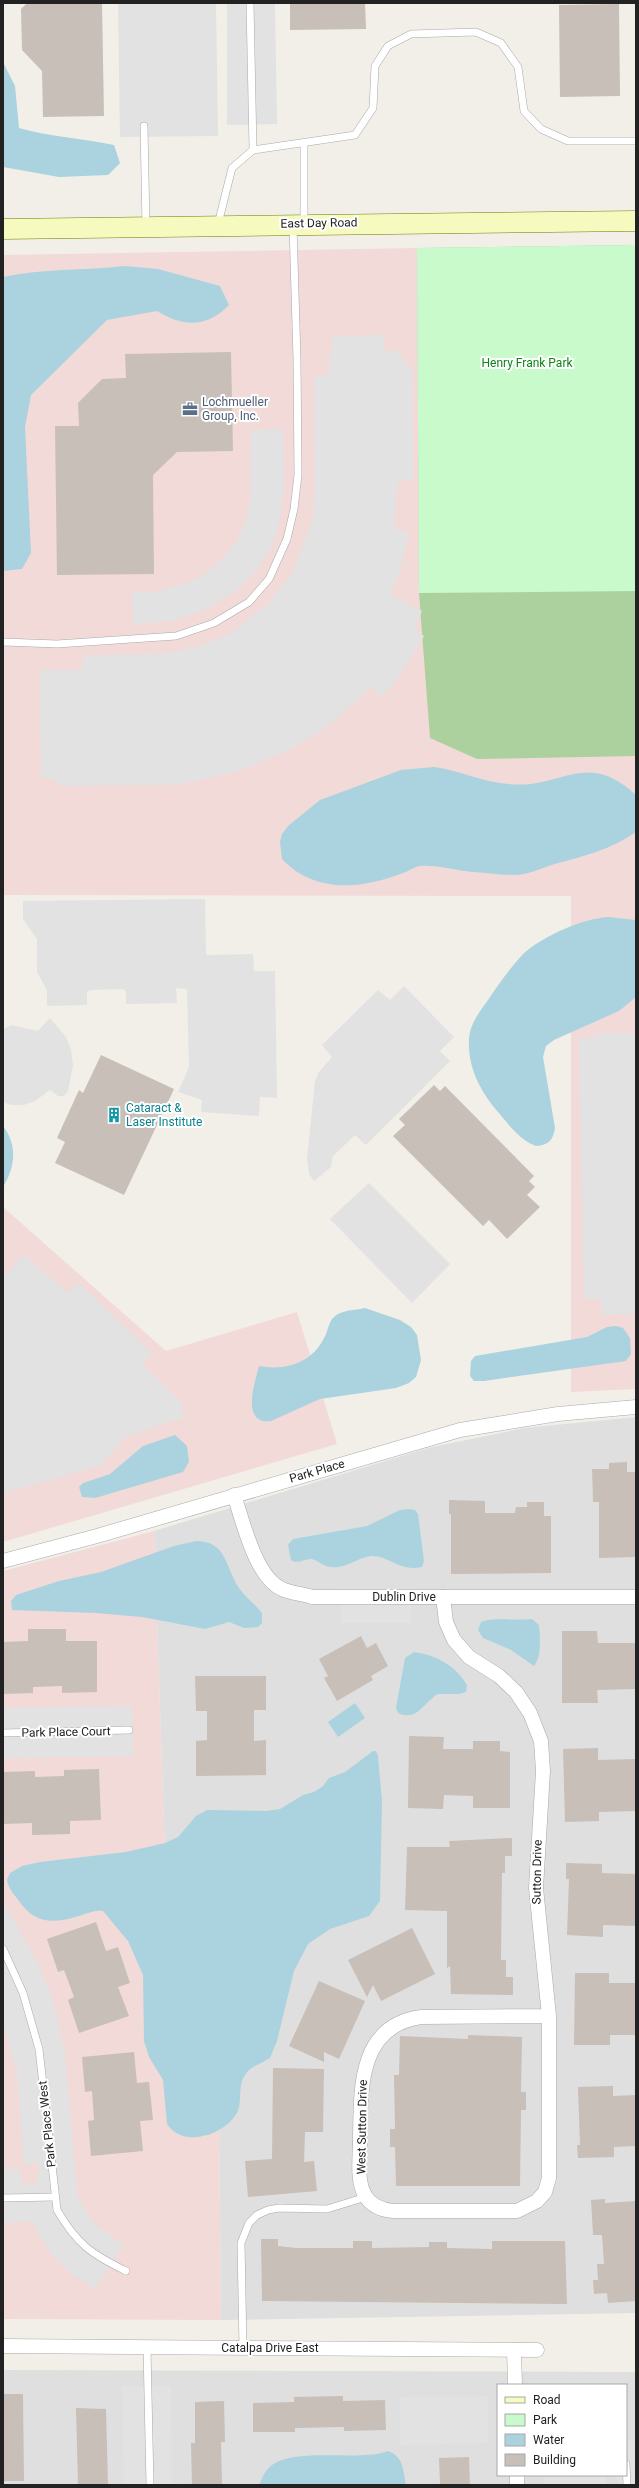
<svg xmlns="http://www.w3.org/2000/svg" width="639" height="2488" font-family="Roboto,sans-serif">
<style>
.residential{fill:#e0dfdf;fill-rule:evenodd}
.commercial{fill:#f2dad9}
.forest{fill:#add19e}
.park{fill:#c8facc}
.parking{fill:#e2e2e2}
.water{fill:#aad3df}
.building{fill:#c7bfb8}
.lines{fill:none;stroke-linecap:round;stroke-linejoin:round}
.lane-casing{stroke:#a9a9a9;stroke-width:8}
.street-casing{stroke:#a9a9a9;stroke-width:15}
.secondary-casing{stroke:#707d05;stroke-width:21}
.lane{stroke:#fff;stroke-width:7}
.street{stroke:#fff;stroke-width:14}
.secondary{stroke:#f7fabf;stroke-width:20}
.labels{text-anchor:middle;stroke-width:4;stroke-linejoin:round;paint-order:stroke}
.street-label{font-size:12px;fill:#222;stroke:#fff}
.park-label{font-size:12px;fill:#0c8416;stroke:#fff}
.service-label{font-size:12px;fill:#4e5e75;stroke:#fff;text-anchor:start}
.culture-label{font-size:12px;fill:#0d838f;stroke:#fff;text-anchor:start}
</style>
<rect width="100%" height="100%" fill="#f2efe9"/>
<g class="residential">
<polygon points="636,1417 636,2313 221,2320 219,2121 174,2119 154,1531 428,1448 524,1428"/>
<path d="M 3,2370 L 636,2372 L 636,2485 L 3,2485 ZM 498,2385 L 626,2385 L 626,2475 L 498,2475 Z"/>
</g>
<g class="commercial">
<polygon points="417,248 419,593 636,591 636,1389 571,1392 571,896 3,895 3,255"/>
<polygon points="3,1207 166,1351 297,1312 337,1444 3,1542"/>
<polygon points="154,1531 174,2119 219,2120 221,2320 3,2319 3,1571"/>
</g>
<polygon class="forest" points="636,245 636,756 477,759 430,738 419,593 417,248"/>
<polygon class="park" points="636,245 636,591 419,593 417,248"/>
<g class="parking">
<polygon points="118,3 216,3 218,136 120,137"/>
<polygon points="227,3 275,3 277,124 227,125"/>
<polygon points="384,335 384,351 399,351 410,369 412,369 413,480 402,480 397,484 394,526 395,529 409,533 399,574 390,595 422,611 414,628 424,636 396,681 382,696 371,687 336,719 316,734 289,750 239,771 180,784 159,785 61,786 53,779 41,778 40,670 80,670 83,667 83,656 170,653 200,646 230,634 268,604 292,574 313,519 315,483 314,376 328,375 333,336"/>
<polygon points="283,429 284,484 280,517 274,540 266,556 253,574 234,592 205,610 171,621 133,624 132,592 154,592 188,583 204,575 220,561 237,541 246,521 250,499 251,430"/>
<polygon points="205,899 206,955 253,954 254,971 275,971 277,1098 260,1097 259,1116 201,1112 202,1100 178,1092 189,1067 187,989 176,988 177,1003 126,1004 126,992 123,989 90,990 87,992 87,1005 47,1006 47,990 37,972 37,939 23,919 23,901"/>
<polygon points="404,986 454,1037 440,1051 450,1061 366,1145 355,1135 333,1156 331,1167 314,1181 309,1174 307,1159 315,1081 319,1072 332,1057 322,1045 378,990 390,1000"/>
<polygon points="50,1018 66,1037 71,1050 73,1065 68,1091 64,1096 58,1096 50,1090 35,1101 24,1105 11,1105 3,1102 3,1029 12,1025 38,1031"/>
<polygon points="636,1033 636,1314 602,1315 601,1299 584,1299 579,1038 596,1038 596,1034"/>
<polygon points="369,1183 450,1264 412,1303 330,1219"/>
<polygon points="24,1255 68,1293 79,1283 152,1353 142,1364 181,1403 183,1420 175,1420 127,1436 99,1466 3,1493 3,1272 7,1274"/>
<polygon points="341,1589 412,1589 411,1623 341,1623"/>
<polygon points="132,1706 133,1756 3,1758 3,1708"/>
<polygon points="3,1902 38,1963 52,1998 65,2053 77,2193 83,2207 95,2224 123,2245 95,2289 71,2273 51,2253 38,2234 33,2221 3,2223 3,2169 19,2169 22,2186 36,2182 39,2174 38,2163 24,2164 17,2073 3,2022"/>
<polygon points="122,2386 171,2386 172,2485 124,2485"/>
<polygon points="488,2396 488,2443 400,2445 400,2397"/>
<polygon points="636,2440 636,2485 618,2485 618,2480 612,2475 626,2475 626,2441"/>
<polygon points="544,2475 609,2475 606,2477 606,2485 544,2485"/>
</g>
<g class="water">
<path d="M 3,62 L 15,86 L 19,128 C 50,137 82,138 114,145 L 120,163 L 108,175 L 59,177 L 3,167 Z"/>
<path d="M 125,266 L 158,269 L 220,286 L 229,305 C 207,328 183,327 157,311 L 107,320 L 31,395 L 25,427 L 31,553 L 22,569 L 3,571 L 3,277 C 43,268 84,271 125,266 Z"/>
<path d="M 434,767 C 459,770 482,782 508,784 C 562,790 585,748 636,795 L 636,832 C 610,850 584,856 555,864 C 541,868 529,875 514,875 C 501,875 487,873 474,872 C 461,871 431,864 420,866 C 414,867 409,871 403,873 C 362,889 315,894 282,859 L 280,842 L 282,834 L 288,826 L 320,800 L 401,770 Z"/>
<path d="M 608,917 L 636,920 L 636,997 L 619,1011 L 554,1040 L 546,1046 L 543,1057 L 555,1128 C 553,1140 549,1145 536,1146 C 520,1140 509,1125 498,1112 C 480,1091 467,1066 469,1038 C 470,1024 480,1011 488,1000 C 498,985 510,968 523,954 C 543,936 582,919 608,917 Z"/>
<path d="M 3,1126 C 18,1146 15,1167 3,1187 Z"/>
<path d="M 365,1308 L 400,1320 L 411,1327 L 417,1335 L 421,1360 L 416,1377 L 409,1383 L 396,1388 L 320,1399 L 271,1421 C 240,1425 255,1382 259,1366 C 285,1371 312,1363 324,1338 C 329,1330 328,1319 338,1314 C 345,1310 357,1310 365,1308 Z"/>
<polygon points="616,1326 623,1328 630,1338 631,1354 626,1361 484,1381 474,1381 470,1376 471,1361 475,1356 587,1337 607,1327"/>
<polygon points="175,1435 187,1446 189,1462 183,1472 95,1498 82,1497 79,1487 83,1483 110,1474 143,1446"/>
<path d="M 409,1509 L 415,1510 L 418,1514 L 424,1561 L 422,1567 C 400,1572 389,1556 372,1556 C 357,1557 347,1569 331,1567 C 324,1567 319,1561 312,1559 C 305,1558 297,1565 291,1560 L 288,1545 L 293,1539 L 367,1526 L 400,1510 Z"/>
<path d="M 196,1541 C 227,1541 225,1567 239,1588 C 245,1597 255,1604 262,1613 L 262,1623 L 258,1627 L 244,1628 L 229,1622 L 205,1629 L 142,1617 L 95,1613 L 12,1610 L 11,1601 L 16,1595 L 59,1581 L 101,1572 L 174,1546 Z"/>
<path d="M 532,1619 L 539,1625 C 540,1637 542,1656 534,1666 L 511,1650 L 483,1638 L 478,1630 L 481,1622 C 494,1617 516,1621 532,1619 Z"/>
<path d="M 414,1652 C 436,1655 455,1665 467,1685 L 466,1692 L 459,1694 L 438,1694 C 424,1702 417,1722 398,1713 L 396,1708 L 405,1658 Z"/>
<polygon points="355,1703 365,1718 338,1737 328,1722"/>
<path d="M 373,1751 L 376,1751 L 378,1756 L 382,1801 L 380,1901 L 369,1916 L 330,1929 L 308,1944 L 294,1971 L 277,2041 L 270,2058 C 261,2064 250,2066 245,2075 C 237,2087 243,2101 237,2113 C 224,2136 182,2148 167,2124 L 163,2080 L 149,2057 L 144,2041 L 143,1975 L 128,1941 L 103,1911 C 93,1910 87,1914 79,1916 C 53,1924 35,1924 19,1901 C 14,1894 8,1888 7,1880 L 10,1873 L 22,1866 L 40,1862 L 126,1852 L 165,1843 L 178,1837 L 196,1816 L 207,1810 L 266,1811 L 280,1809 L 303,1795 L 314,1792 L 323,1786 L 329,1778 L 345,1772 Z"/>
<path d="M 388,2451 C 404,2457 403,2470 406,2485 L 259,2485 C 261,2481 263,2475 266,2471 C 286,2444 358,2463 388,2451 Z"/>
</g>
<g class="building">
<polygon points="27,3 102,3 104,116 43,117 42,71 22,50 21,9"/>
<polygon points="290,3 365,3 366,29 290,30"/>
<polygon points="619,4 620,96 560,97 559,5"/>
<polygon points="231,352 233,451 177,452 153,475 154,574 57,575 55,426 79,426 78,403 102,379 126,378 125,354"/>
<polygon points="101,1055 174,1089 124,1195 55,1163 65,1142 57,1138 79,1090 83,1093"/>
<polygon points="434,1085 440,1091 445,1086 534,1176 529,1181 535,1187 527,1195 540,1207 507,1239 489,1220 483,1226 393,1136 405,1125 399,1119"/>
<polygon points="627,1462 627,1472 636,1472 636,1557 599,1558 599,1502 593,1502 592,1469 609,1469 609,1463"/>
<polygon points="449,1500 485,1501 485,1513 515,1513 516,1507 527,1507 527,1502 544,1502 544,1516 551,1516 551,1573 451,1574 451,1514 449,1514"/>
<polygon points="28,1629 66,1629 66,1641 97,1641 97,1692 62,1693 62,1686 33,1687 33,1693 3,1694 3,1642 28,1641"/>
<polygon points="562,1631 597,1631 598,1643 636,1643 636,1689 597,1690 598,1703 562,1703"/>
<polygon points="361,1636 367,1648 376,1643 388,1666 371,1676 373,1680 337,1701 324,1678 328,1676 319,1659"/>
<polygon points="195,1676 266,1676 266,1710 254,1710 254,1741 266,1740 266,1775 196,1776 196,1741 207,1740 207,1711 196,1711"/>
<polygon points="409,1736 444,1737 443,1749 473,1749 473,1741 500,1741 500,1751 510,1752 510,1808 473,1808 473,1796 444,1795 443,1809 408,1808"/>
<polygon points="598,1748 598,1760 636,1759 636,1811 599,1812 599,1821 565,1822 563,1749"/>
<polygon points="99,1769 101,1820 70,1821 70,1834 32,1835 32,1823 3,1824 3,1772 35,1771 35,1777 64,1776 64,1770"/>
<polygon points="512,1838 512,1856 505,1856 505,1873 502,1873 501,1960 506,1960 506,1977 513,1977 513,1995 451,1994 450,1966 447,1968 447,1911 405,1910 407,1847 450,1847 449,1841"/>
<polygon points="566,1863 602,1864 602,1873 636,1874 636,1926 603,1925 603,1937 567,1935 569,1879 566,1879"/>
<polygon points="96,1922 106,1951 118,1947 130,1983 118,1987 129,2016 79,2033 68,2000 74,1997 64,1970 58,1972 47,1939"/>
<polygon points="412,1928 435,1974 381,2001 373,1985 367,1997 348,1960"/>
<polygon points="575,1973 609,1973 609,1983 636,1983 636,2035 610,2035 610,2045 574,2045"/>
<polygon points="319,1981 365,2001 339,2059 324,2052 324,2062 289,2046"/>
<polygon points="468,2035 522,2037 521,2092 526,2092 526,2110 521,2110 520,2186 396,2186 395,2147 390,2147 390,2129 395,2129 394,2075 399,2075 400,2036 468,2039"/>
<polygon points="134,2052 137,2083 149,2082 153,2120 140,2121 143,2151 91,2156 88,2121 94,2120 92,2091 85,2092 82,2057"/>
<polygon points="273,2068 324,2069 323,2132 305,2132 304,2162 314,2161 317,2191 248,2197 245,2161 272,2159"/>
<polygon points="613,2086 613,2096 636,2095 636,2146 614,2147 614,2157 578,2158 577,2145 580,2145 578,2087"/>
<polygon points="605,2199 605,2203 636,2201 636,2301 608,2303 607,2293 594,2294 593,2280 598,2280 597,2264 604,2264 602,2235 593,2235 591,2200"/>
<polygon points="261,2239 278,2239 278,2246 296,2248 353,2248 353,2241 372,2241 372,2248 429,2247 429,2242 447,2242 447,2248 492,2249 492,2241 565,2241 567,2304 262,2301"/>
<polygon points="3,2394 23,2394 24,2481 3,2481"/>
<polygon points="343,2396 343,2401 385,2400 386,2430 344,2431 344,2427 295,2428 295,2432 253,2432 253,2403 294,2402 294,2397"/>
<polygon points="224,2401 225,2442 221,2442 222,2485 192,2485 191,2443 195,2443 195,2402"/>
<polygon points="76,2408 106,2409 108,2485 78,2485"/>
<polygon points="469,2457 470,2485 440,2485 439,2458"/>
</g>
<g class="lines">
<g class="lane-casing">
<g id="lane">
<polyline points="250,3 253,150"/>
<polyline points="144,126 146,226"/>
<polyline points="304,223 304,143"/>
<polyline points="218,224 232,168 253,150 355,135 373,108 375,66 388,46 411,34 476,32 501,43 518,67 524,111 541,129 568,141 636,141"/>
<polyline points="3,642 57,644 176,636 214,623 249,602 269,579 287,539 294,509 298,475 297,359 293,226"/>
<polyline points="3,1733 129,1730"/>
<path d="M 3,1949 L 23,1993 L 39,2049 L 57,2210 C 77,2244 91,2254 126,2271"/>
<polyline points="3,2198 55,2197"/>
<polyline points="147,2348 150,2485"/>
<polyline points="243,2348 241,2243 249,2223 257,2215 268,2210 279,2208 327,2209 366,2197"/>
<polyline points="626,2464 627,2485"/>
</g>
</g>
<g class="street-casing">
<g id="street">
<path d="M 234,1495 C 243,1521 255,1577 282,1589 C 290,1593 303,1594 312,1597 L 636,1597"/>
<polyline points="3,1561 97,1536 460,1430 558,1414 636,1407"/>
<path d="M 443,1597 L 446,1622 L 454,1640 L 469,1657 L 499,1676 L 516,1692 L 530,1713 L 541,1741 L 543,1771 L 536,1888 L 549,2016 L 549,2178 L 545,2192 L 537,2201 L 517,2211 L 393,2211 C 383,2210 372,2206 366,2197 C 356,2182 360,2158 360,2140 C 361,2091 357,2026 421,2017 L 549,2016"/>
<polyline points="3,2346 537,2350"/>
<polyline points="514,2350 515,2385"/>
<polyline points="517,2475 517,2485"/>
</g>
</g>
<g class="secondary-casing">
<polyline id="secondary" points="3,229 636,221"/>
</g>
<use href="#lane" class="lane"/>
<use href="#street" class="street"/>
<use href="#secondary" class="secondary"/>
</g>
<defs>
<g id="office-bare" transform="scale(1.2)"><path d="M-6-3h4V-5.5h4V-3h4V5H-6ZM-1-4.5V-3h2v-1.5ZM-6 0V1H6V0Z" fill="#5c6f8a" stroke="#fff" stroke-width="2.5" paint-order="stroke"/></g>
<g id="building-bare" transform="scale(1.2)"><path d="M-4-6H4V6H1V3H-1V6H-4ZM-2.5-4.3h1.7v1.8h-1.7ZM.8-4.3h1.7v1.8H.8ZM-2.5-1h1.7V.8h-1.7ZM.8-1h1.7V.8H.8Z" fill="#0f9aa8" stroke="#fff" stroke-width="2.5" paint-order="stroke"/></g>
</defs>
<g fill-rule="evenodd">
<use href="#office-bare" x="190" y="409"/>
<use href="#building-bare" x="114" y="1115"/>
</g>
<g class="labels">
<g class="street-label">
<text transform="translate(319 223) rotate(-1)" y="4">East Day Road</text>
<text transform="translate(317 1471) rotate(-16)" y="4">Park Place</text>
<text x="404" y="1601">Dublin Drive</text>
<text transform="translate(66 1732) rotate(-1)" y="4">Park Place Court</text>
<text transform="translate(537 1872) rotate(-89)" y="4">Sutton Drive</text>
<text transform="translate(47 2124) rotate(-96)" y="4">Park Place West</text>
<text transform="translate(362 2127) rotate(-89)" y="4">West Sutton Drive</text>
<text x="270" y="2352">Catalpa Drive East</text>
</g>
<g class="park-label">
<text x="527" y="367">Henry Frank Park</text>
</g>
<g class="service-label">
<text x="202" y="406">Lochmueller<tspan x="202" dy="14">Group, Inc.</tspan></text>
</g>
<g class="culture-label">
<text x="126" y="1112">Cataract &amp;<tspan x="126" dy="14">Laser Institute</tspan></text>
</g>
</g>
<rect width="639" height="2488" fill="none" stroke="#222222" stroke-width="8"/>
<rect x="497" y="2384" width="130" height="92" fill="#ffffff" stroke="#a7a7a7"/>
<rect x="505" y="2397" width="20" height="6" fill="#f7fabf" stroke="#a7a7a7"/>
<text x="533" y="2404" font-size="12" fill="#222222">Road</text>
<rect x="505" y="2414" width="20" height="12" fill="#c8facc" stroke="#a7a7a7"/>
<text x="533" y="2424" font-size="12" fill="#222222">Park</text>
<rect x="505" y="2434" width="20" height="12" fill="#aad3df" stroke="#a7a7a7"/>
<text x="533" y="2444" font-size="12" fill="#222222">Water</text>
<rect x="505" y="2454" width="20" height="12" fill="#c7bfb8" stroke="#a7a7a7"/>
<text x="533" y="2464" font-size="12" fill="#222222">Building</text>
</svg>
